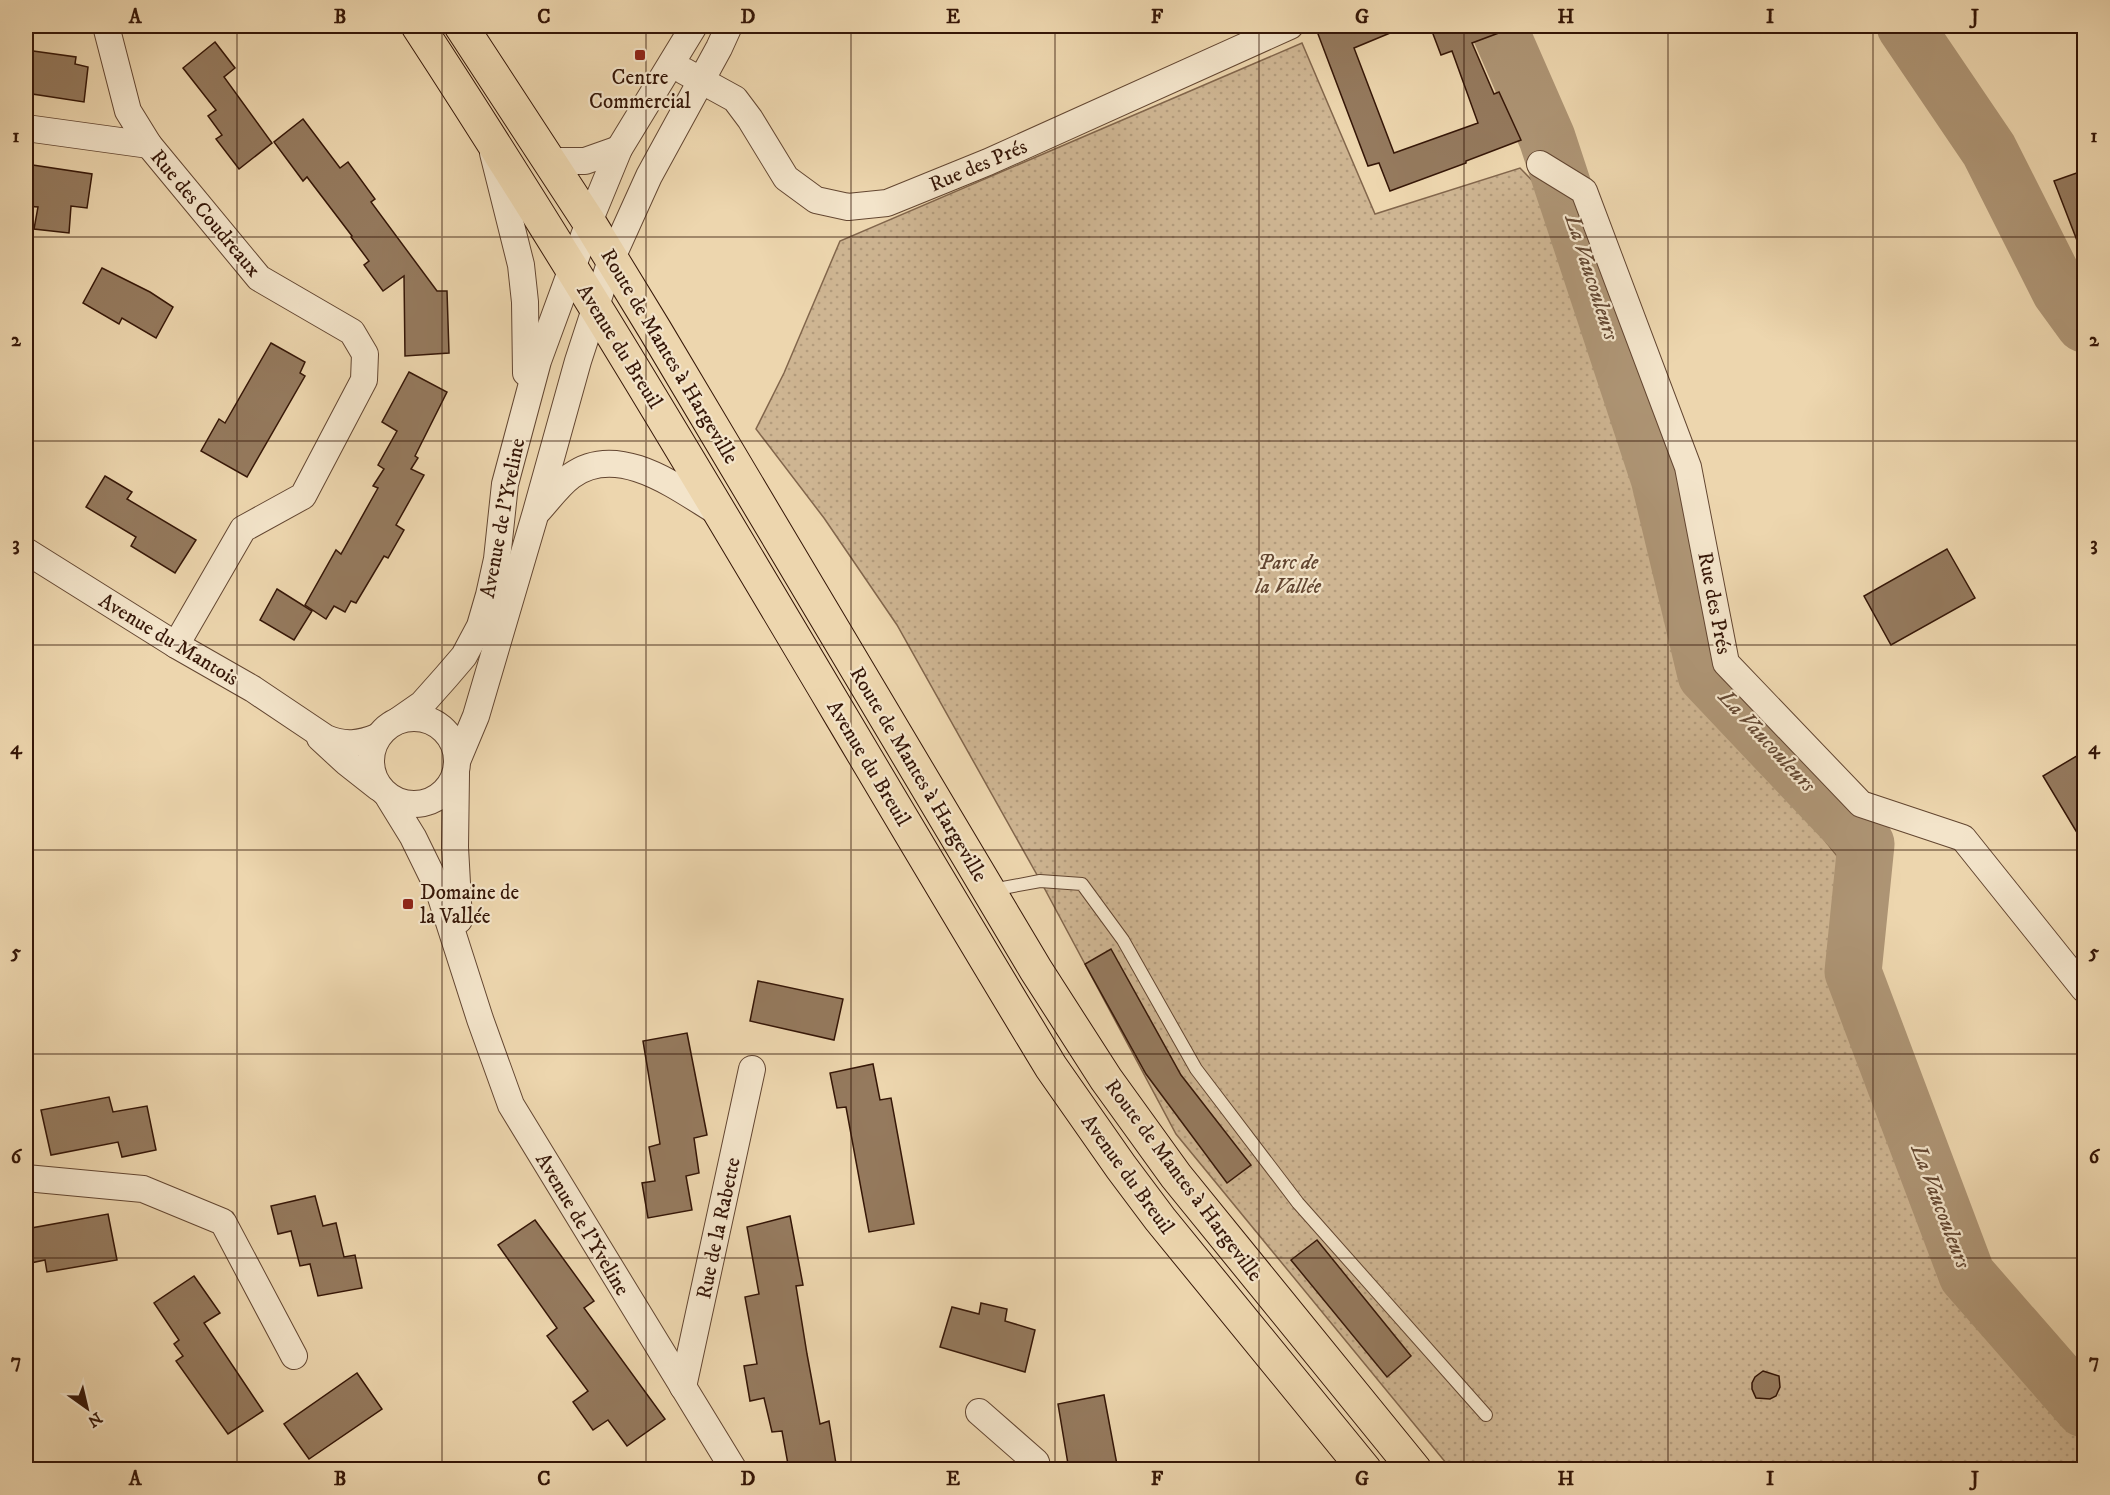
<svg xmlns="http://www.w3.org/2000/svg" width="2110" height="1495" font-family="'IM FELL DW Pica',serif">
<style>
.grass{fill:url(#grass-dots);stroke:#82664c;stroke-width:1.5}
.water{fill:url(#water-waves);stroke:#7e6249;stroke-width:1.5}
.lines{fill:none;stroke-linecap:round;stroke-linejoin:round}
.shore{stroke:#72563e;stroke-width:1.5}
.river{stroke:#ae9575;stroke-width:57}
.building{fill:#957a5e;stroke:#351607;stroke-width:1.5}
.lane-casing{stroke:#634631;stroke-width:14}
.street-casing{stroke:#634631;stroke-width:28}
.primary-casing{stroke:#351607;stroke-width:35}
.lane{stroke:#f3e4ca;stroke-width:12}
.street{stroke:#f3e4ca;stroke-width:26}
.primary{stroke:#edd6ae;stroke-width:33}
.grid{fill:none;stroke:#351607;stroke-width:1.5;stroke-opacity:0.55}
.poi-dot{fill:#8f2418;stroke:#f3e4ca;stroke-width:2}
.labels{text-anchor:middle;stroke-width:4.5;stroke-linejoin:round;paint-order:stroke}
.poi-label{font-size:21px;fill:#351607;stroke:#f3e4ca}
.street-label{font-size:21px;fill:#351607;stroke:#f3e4ca}
.park-label{font-size:21px;font-style:italic;fill:#634631;stroke:#f3e4ca}
.water-label{font-size:22px;font-style:italic;fill:#654933;stroke:#f3e4ca}
.neatline{fill:none;stroke:#351607;stroke-width:2}
.grid-label{font-size:20px;text-anchor:middle;font-weight:bold;fill:#351607}
</style>
<defs>
<pattern id="grass-dots" width="8" height="8" patternUnits="userSpaceOnUse" patternTransform="scale(1.5)"><rect width="8" height="8" fill="#ceb592"/><path d="M2 2h.1M6 6h.1" fill="none" stroke="#b29b7c" stroke-width="1.8" stroke-linecap="round"/></pattern>
<pattern id="water-waves" width="16" height="10" patternUnits="userSpaceOnUse" patternTransform="scale(1.5)"><rect width="16" height="10" fill="#ae9575"/><path d="M0 5q4-4 8 0t8 0" fill="none" stroke="#8e795e"/></pattern>
</defs>
<rect width="100%" height="100%" fill="#edd6ae"/>
<filter id="stains"><feTurbulence type="fractalNoise" baseFrequency=".00333" numOctaves="4"/><feColorMatrix values="0 0 0 0 .2 0 0 0 0 .09 0 0 0 0 .02 0 0 0 .5 -.17"/></filter>
<radialGradient id="worn" r=".72"><stop offset=".6" stop-color="#630" stop-opacity="0"/><stop offset="1" stop-color="#630" stop-opacity=".3"/></radialGradient>
<polygon class="grass" points="1302,43 1375,214 1520,168 1557,206 1688,622 1719,705 1848,870 1842,990 1939,1214 2084,1376 2084,1469 1451,1469 1176,1134 1041,882 897,625 824,518 756,429 784,373 840,241"/>
<polygon class="water" points="1536,73 1554,110 1567,157 1545,139 1525,98 1513,80"/>
<g class="lines">
<polygon class="shore" points="1531,81 1534,82 1549,112 1554,131 1552,134 1548,133 1524,86 1525,83"/>
<g class="river">
<polyline points="1498,26 1547,138 1659,478 1706,675 1866,844 1853,972 1967,1275 2084,1409"/>
<polyline points="1905,26 1989,150 2060,291 2084,324"/>
</g>
</g>
<g class="building">
<polygon points="1315,26 1407,26 1354,48 1394,153 1478,123 1452,51 1441,55 1430,26 1511,26 1512,28 1472,43 1494,94 1499,92 1521,140 1466,161 1466,163 1390,191 1379,163 1368,166"/>
<polygon points="215,42 235,68 224,77 272,143 239,169 216,139 222,135 208,116 216,110 183,68"/>
<polygon points="26,50 76,57 75,64 88,67 84,102 26,93"/>
<polygon points="303,119 340,168 348,162 375,199 371,202 437,291 447,291 449,353 405,356 404,276 383,291 364,265 369,261 351,237 352,236 307,177 303,181 274,142"/>
<polygon points="26,164 92,174 87,208 71,206 69,233 34,229 38,207 26,206"/>
<polygon points="2085,170 2085,256 2083,256 2054,181"/>
<polygon points="102,268 150,292 173,307 156,338 122,318 119,324 83,303"/>
<polygon points="271,343 305,362 300,373 305,376 247,477 201,451 219,419 225,423"/>
<polygon points="409,372 447,392 415,456 418,458 411,469 424,475 396,525 404,530 388,558 384,556 356,603 351,601 345,612 334,606 326,619 305,605 336,550 341,554 378,488 373,486 384,469 378,465 397,431 382,422"/>
<polygon points="105,476 132,492 127,499 196,540 175,573 131,546 136,537 86,507"/>
<polygon points="1947,549 1975,598 1891,645 1864,596"/>
<polygon points="277,589 312,611 294,640 260,620"/>
<polygon points="2085,751 2085,846 2043,776"/>
<polygon points="1111,949 1181,1075 1251,1165 1227,1183 1146,1074 1085,964"/>
<polygon points="758,981 843,999 834,1040 750,1021"/>
<polygon points="687,1033 707,1135 694,1138 699,1173 686,1176 692,1210 648,1218 642,1183 655,1181 649,1147 660,1144 643,1041"/>
<polygon points="873,1064 880,1100 891,1098 914,1224 869,1232 846,1107 837,1108 830,1073"/>
<polygon points="109,1097 113,1112 147,1106 156,1150 122,1157 118,1142 51,1155 41,1110"/>
<polygon points="315,1196 323,1226 336,1223 344,1257 355,1255 362,1288 318,1296 310,1264 300,1266 291,1231 278,1234 271,1206"/>
<polygon points="108,1214 117,1260 47,1272 45,1260 26,1264 26,1229"/>
<polygon points="790,1216 803,1285 796,1286 807,1354 820,1424 829,1421 837,1470 789,1470 782,1431 772,1432 764,1398 750,1401 744,1366 757,1364 745,1297 759,1294 747,1227"/>
<polygon points="535,1220 594,1301 584,1308 665,1419 627,1446 608,1420 593,1430 573,1402 588,1391 547,1336 557,1328 498,1245"/>
<polygon points="1317,1240 1411,1356 1387,1377 1291,1260"/>
<polygon points="194,1276 220,1313 204,1323 263,1411 228,1434 176,1361 183,1356 174,1344 179,1340 154,1303"/>
<polygon points="981,1303 1007,1309 1005,1321 1035,1330 1025,1372 940,1347 952,1307 979,1314"/>
<polygon points="1763,1371 1779,1376 1780,1387 1776,1396 1770,1399 1756,1398 1752,1389 1752,1383 1755,1377"/>
<polygon points="357,1373 382,1409 309,1459 284,1424"/>
<polygon points="1104,1395 1118,1470 1069,1470 1058,1404"/>
</g>
<g class="lines">
<g class="lane-casing">
<polyline id="lane" points="992,890 1040,881 1082,884 1123,940 1196,1069 1298,1203 1486,1415"/>
</g>
<g class="street-casing">
<g id="street">
<polyline points="106,26 128,111 149,145 259,278 352,332 365,354 364,380 303,496 243,529 176,645"/>
<polyline points="684,71 735,99 750,119 786,178 816,200 848,207 887,203 988,162 1290,26"/>
<polyline points="26,128 149,145"/>
<polyline points="493,153 521,265 525,302 526,373"/>
<polyline points="549,161 585,161 619,149"/>
<polyline points="1540,164 1584,191 1688,467 1726,663 1861,804 1963,838 2084,989"/>
<path d="M 539,510 C 549,499 559,485 571,476 C 619,441 679,489 719,513"/>
<path d="M 26,551 L 176,645 L 253,689 L 326,738 C 344,746 360,744 377,737"/>
<circle cx="414" cy="761" r="43"/>
<polyline points="399,720 422,704 446,677 464,656 480,626 489,595 497,559 505,484 538,361 589,222 619,149 694,26"/>
<polyline points="320,738 346,762 379,788"/>
<polyline points="458,759 476,716 536,512 578,361 611,260 649,176 719,48 729,26"/>
<polyline points="456,774 455,847 459,920"/>
<polyline points="389,798 413,837 438,888 480,1019 511,1105 734,1470"/>
<polyline points="26,1178 143,1189 223,1222 294,1356"/>
<polyline points="683,1387 752,1069"/>
<polyline points="979,1412 1036,1462 1038,1470"/>
</g>
</g>
<g class="primary-casing">
<g id="primary">
<path d="M 418,26 C 640,366 840,720 1051,1067 L 1121,1167 L 1160,1219 L 1365,1470"/>
<polyline points="461,26 589,222 655,330 1036,970 1106,1079 1176,1176 1415,1470"/>
</g>
</g>
<use href="#lane" class="lane"/>
<use href="#street" class="street"/>
<use href="#primary" class="primary"/>
</g>
<path class="grid" d="M 237,26 L 237,1470M 442,26 L 442,1470M 646,26 L 646,1470M 851,26 L 851,1470M 1055,26 L 1055,1470M 1259,26 L 1259,1470M 1464,26 L 1464,1470M 1668,26 L 1668,1470M 1873,26 L 1873,1470M 26,237 L 2084,237M 26,441 L 2084,441M 26,645 L 2084,645M 26,850 L 2084,850M 26,1054 L 2084,1054M 26,1258 L 2084,1258"/>
<g class="poi-dot">
<rect x="634" y="49" width="12" height="12" rx="3"/>
<rect x="402" y="898" width="12" height="12" rx="3"/>
</g>
<g class="labels">
<g class="poi-label">
<text x="640" y="84">Centre<tspan x="640" dy="24">Commercial</tspan></text>
<text x="420" y="899" text-anchor="start">Domaine de<tspan x="420" dy="24">la Vallée</tspan></text>
</g>
<g class="street-label">
<text transform="translate(978 165) rotate(-23)" y="7">Rue des Prés</text>
<text transform="translate(206 213) rotate(50)" y="7">Rue des Coudreaux</text>
<text transform="translate(620 346) rotate(58)" y="7">Avenue du Breuil</text>
<text transform="translate(670 356) rotate(59)" y="7">Route de Mantes à Hargeville</text>
<text transform="translate(502 518) rotate(-79)" y="7">Avenue de l'Yveline</text>
<text transform="translate(1715 603) rotate(79)" y="7">Rue des Prés</text>
<text transform="translate(169 639) rotate(31)" y="7">Avenue du Mantois</text>
<text transform="translate(869 763) rotate(59)" y="7">Avenue du Breuil</text>
<text transform="translate(919 774) rotate(59)" y="7">Route de Mantes à Hargeville</text>
<text transform="translate(1128 1174) rotate(54)" y="7">Avenue du Breuil</text>
<text transform="translate(1184 1180) rotate(53)" y="7">Route de Mantes à Hargeville</text>
<text transform="translate(583 1224) rotate(59)" y="7">Avenue de l'Yveline</text>
<text transform="translate(718 1228) rotate(-78)" y="7">Rue de la Rabette</text>
</g>
<g class="park-label">
<text x="1288" y="569">Parc de<tspan x="1288" dy="24">la Vallée</tspan></text>
</g>
<g class="water-label">
<text transform="translate(1593 277) rotate(72)" y="8">La Vaucouleurs</text>
<text transform="translate(1768 740) rotate(47)" y="8">La Vaucouleurs</text>
<text transform="translate(1942 1206) rotate(69)" y="8">La Vaucouleurs</text>
</g>
</g>
<rect width="2110" height="1495" fill="none" stroke="#edd6ae" stroke-width="66"/>
<g transform="translate(87 1408) rotate(146)" stroke="#f3e4ca" stroke-width="4.5" paint-order="stroke">
<path d="M0-4.5L10 22L0 15L-10 22Z" fill="#351607"/>
<text y="-9" font-size="16" font-weight="bold" text-anchor="middle" fill="#351607">N</text>
</g>
<rect x="33" y="33" width="2044" height="1429" class="neatline"/>
<g class="grid-label">
<text x="135" y="23">A</text>
<text x="340" y="23">B</text>
<text x="544" y="23">C</text>
<text x="748" y="23">D</text>
<text x="953" y="23">E</text>
<text x="1157" y="23">F</text>
<text x="1362" y="23">G</text>
<text x="1566" y="23">H</text>
<text x="1770" y="23">I</text>
<text x="1975" y="23">J</text>
<text x="16" y="142">1</text>
<text x="2094" y="142">1</text>
<text x="16" y="346">2</text>
<text x="2094" y="346">2</text>
<text x="16" y="550">3</text>
<text x="2094" y="550">3</text>
<text x="16" y="754">4</text>
<text x="2094" y="754">4</text>
<text x="16" y="958">5</text>
<text x="2094" y="958">5</text>
<text x="16" y="1163">6</text>
<text x="2094" y="1163">6</text>
<text x="16" y="1367">7</text>
<text x="2094" y="1367">7</text>
<text x="135" y="1485">A</text>
<text x="340" y="1485">B</text>
<text x="544" y="1485">C</text>
<text x="748" y="1485">D</text>
<text x="953" y="1485">E</text>
<text x="1157" y="1485">F</text>
<text x="1362" y="1485">G</text>
<text x="1566" y="1485">H</text>
<text x="1770" y="1485">I</text>
<text x="1975" y="1485">J</text>
</g>
<rect width="100%" height="100%" filter="url(#stains)"/>
<rect width="100%" height="100%" fill="url(#worn)"/>
</svg>
